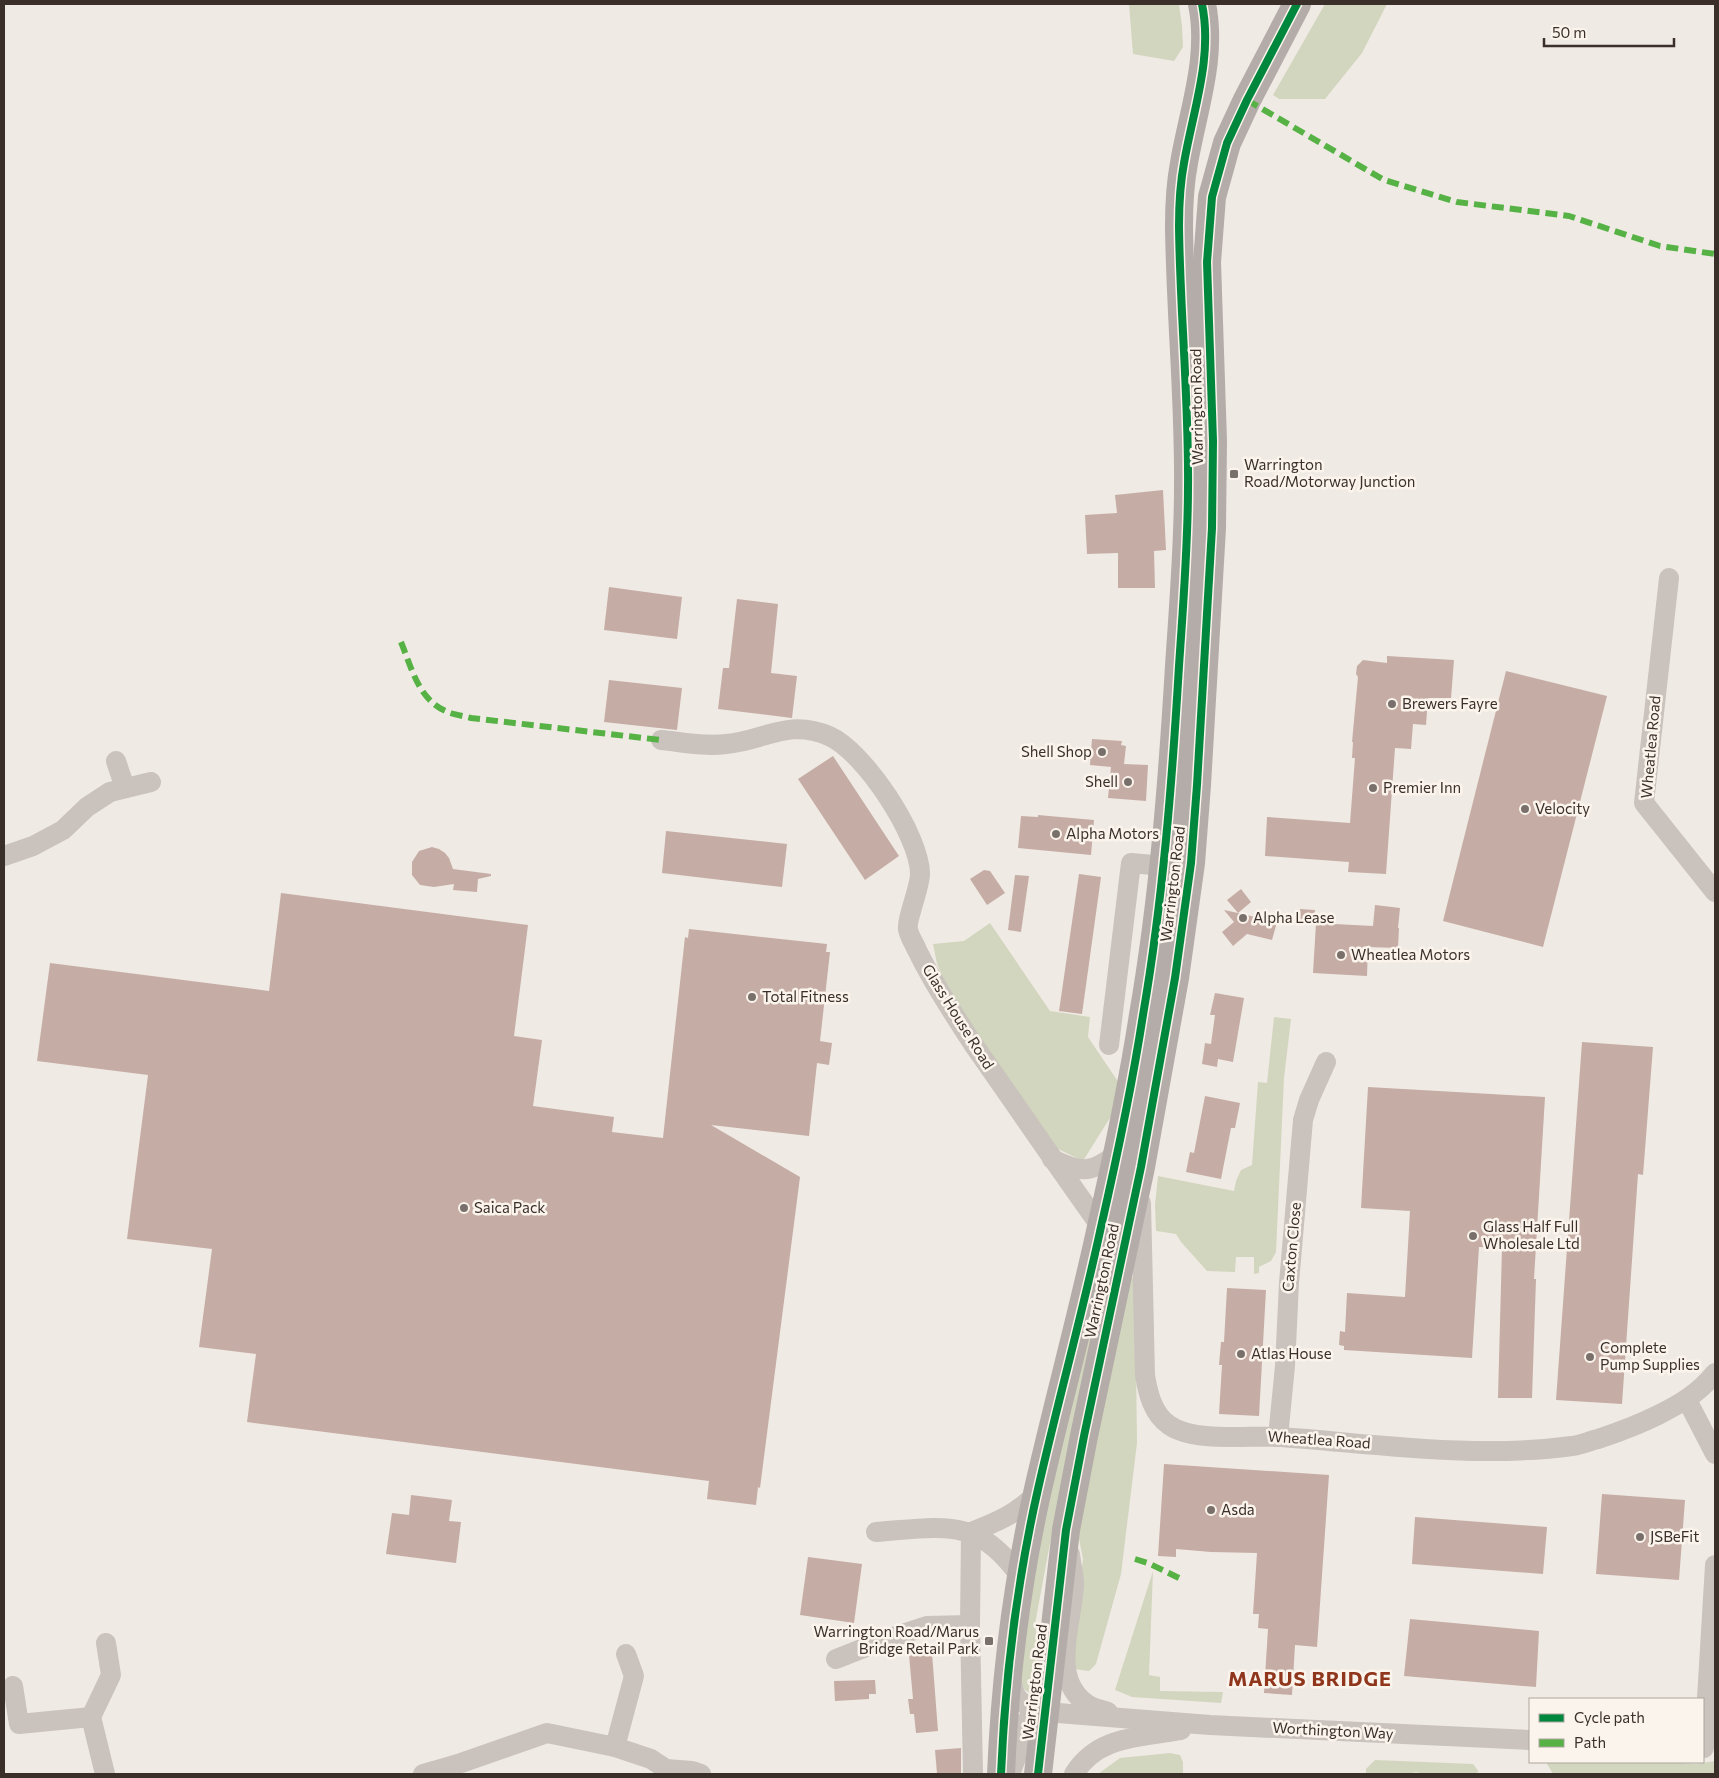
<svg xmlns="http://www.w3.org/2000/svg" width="1719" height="1778" font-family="Commissioner,sans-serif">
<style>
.green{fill:#d2d6be}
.building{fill:#c5ada5}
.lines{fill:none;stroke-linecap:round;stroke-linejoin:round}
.minor{stroke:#c9c2bd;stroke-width:20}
.trunk{stroke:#b4aca8;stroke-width:28}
.quiet{stroke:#57b246;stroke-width:6;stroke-dasharray:12 6;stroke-linecap:butt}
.cycleway-casing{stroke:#fbf4ec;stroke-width:11}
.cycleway{stroke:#00873e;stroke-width:8}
.poi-dot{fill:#7a706b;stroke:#fbf4ec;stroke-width:2}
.labels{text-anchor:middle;stroke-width:5;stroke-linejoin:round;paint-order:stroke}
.street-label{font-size:15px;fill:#3b2f2a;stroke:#fbf4ec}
.poi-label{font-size:15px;fill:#3b2f2a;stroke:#fbf4ec;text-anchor:start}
.district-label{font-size:20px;font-weight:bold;letter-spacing:1px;fill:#90361d;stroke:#fbf4ec}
</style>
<rect width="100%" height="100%" fill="#f0eae4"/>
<g class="green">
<polygon points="1129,4 1179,4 1182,26 1183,47 1174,61 1133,54"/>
<polygon points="1325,4 1387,4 1362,53 1325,99 1279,99 1273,95"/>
<polygon points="990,923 1050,1011 1090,1017 1088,1037 1119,1083 1113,1113 1083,1161 1058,1149 1036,1122 946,986 937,964 933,944 964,941"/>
<polygon points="1274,1017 1291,1019 1284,1078 1276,1252 1271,1261 1259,1267 1259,1273 1254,1274 1254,1257 1236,1257 1235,1272 1207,1271 1181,1242 1176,1234 1156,1231 1155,1205 1158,1176 1234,1191 1236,1181 1241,1170 1252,1165 1258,1082 1267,1083"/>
<polygon points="1142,1094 1053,1527 1035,1624 1039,1655 1035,1691 1032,1694 1025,1690 1019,1679 1025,1588"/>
<polygon points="1128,1278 1135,1278 1137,1443 1121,1574 1096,1664 1089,1671 1074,1669 1071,1654 1083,1559 1077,1529"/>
<polygon points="1153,1571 1149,1675 1160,1677 1160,1691 1223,1692 1221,1703 1132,1697 1115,1690"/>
<polygon points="1170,1753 1180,1755 1183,1762 1183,1774 1098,1774 1120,1758"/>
<polygon points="1375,1760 1473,1764 1479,1772 1473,1774 1421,1774 1416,1772 1410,1774 1366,1774 1366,1769"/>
<polygon points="1715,1761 1715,1774 1553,1774 1546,1762 1663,1762 1696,1764"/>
</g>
<g class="building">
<polygon points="1163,490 1166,550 1154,551 1155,588 1118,588 1118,553 1087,554 1085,515 1117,513 1115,495"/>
<polygon points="609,587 682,597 677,639 604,630"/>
<polygon points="737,599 778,604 771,673 797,676 792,718 718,709 723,668 729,668"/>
<polygon points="1387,656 1454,660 1451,698 1428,698 1426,725 1413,724 1411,749 1395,748 1386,874 1348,872 1349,862 1265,856 1267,817 1350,823 1355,758 1352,758 1353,742 1352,742 1358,677 1356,674 1357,666 1363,660 1387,663"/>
<polygon points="1506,671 1607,696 1543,947 1443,921"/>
<polygon points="609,680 682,688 677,730 604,722"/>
<polygon points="1092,739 1122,741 1121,745 1126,746 1124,764 1148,765 1146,801 1108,798 1111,767 1090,765"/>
<polygon points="833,756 899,856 865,880 798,779"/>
<polygon points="1038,815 1094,820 1091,855 1018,848 1021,816 1038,817"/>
<polygon points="666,831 787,844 782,887 662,873"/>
<polygon points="432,847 439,849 445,853 449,858 453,869 491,874 491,876 478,879 477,892 453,890 454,884 434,887 420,885 412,875 412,862 419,851"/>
<polygon points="984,870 990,871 1005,893 987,905 970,879"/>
<polygon points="1079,874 1101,877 1082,1014 1059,1011"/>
<polygon points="1015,875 1029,876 1021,932 1008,930"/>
<polygon points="1241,889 1251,902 1238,913 1277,922 1272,940 1247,934 1233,946 1222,932 1234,922 1224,910 1238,913 1227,900"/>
<polygon points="281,893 528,925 514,1036 542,1040 533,1106 614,1117 612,1132 663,1138 685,937 688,938 689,929 827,944 826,952 830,952 820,1041 832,1043 829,1065 817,1063 809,1136 711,1125 800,1177 760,1488 758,1487 756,1505 707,1499 709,1481 247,1422 256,1354 199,1347 212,1249 127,1239 148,1075 37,1061 50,963 269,991"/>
<polygon points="1375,905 1400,908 1398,928 1399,928 1398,948 1368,947 1367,976 1313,973 1316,923 1373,926"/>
<polygon points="1300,909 1315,910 1314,925 1299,924"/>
<polygon points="1215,993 1244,998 1233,1062 1218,1059 1217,1067 1202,1064 1205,1043 1211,1044 1215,1015 1210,1015"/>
<polygon points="1582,1042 1653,1047 1643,1175 1638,1174 1622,1404 1556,1400"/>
<polygon points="1368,1087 1545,1097 1534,1279 1536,1279 1532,1398 1498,1398 1502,1248 1479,1247 1472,1358 1344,1350 1344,1346 1339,1345 1340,1331 1345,1332 1347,1293 1405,1297 1410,1211 1361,1208"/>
<polygon points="1205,1096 1240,1103 1235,1128 1231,1128 1221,1179 1186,1172 1190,1152 1194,1153"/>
<polygon points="1227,1288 1266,1290 1259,1416 1219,1414 1222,1365 1219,1365 1221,1342 1224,1342"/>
<polygon points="1164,1464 1329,1475 1317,1647 1295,1645 1292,1695 1264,1693 1268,1629 1258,1628 1259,1614 1253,1614 1257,1553 1211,1552 1176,1549 1176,1557 1158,1556"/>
<polygon points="1602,1494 1685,1500 1679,1580 1596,1574"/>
<polygon points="411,1495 452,1500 449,1521 461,1522 456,1563 386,1554 392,1513 409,1515"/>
<polygon points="1415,1517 1547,1527 1543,1574 1412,1564"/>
<polygon points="808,1557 862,1564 854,1623 800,1615"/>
<polygon points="1410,1619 1539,1631 1536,1687 1404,1676"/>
<polygon points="932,1653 938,1731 916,1733 914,1714 910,1714 908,1699 913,1699 909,1655"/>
<polygon points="875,1680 876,1694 869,1694 869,1699 835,1701 834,1681"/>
<polygon points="961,1748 961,1774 937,1774 935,1750"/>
</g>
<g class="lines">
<g class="minor">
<polyline points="1669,578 1644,803 1715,892"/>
<path d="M 661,740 C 682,742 704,747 726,744 C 764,741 788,718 829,736 C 864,751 920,836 920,874 C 920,887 906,921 908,929 C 909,936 914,943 917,950 C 933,983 953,1013 973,1044 C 1016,1105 1058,1167 1101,1227"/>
<polyline points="116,761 125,788"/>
<polyline points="4,856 33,846 63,830 87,807 110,792 151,782"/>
<polyline points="1109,1045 1131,863 1164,866"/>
<path d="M 1052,1159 C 1081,1173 1091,1174 1116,1154"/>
<path d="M 1141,1203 L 1145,1375 C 1148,1394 1153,1414 1169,1425 C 1194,1443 1250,1435 1281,1437 C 1377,1444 1476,1459 1572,1446 C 1581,1445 1589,1441 1598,1439 C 1619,1432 1638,1425 1658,1415 C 1680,1404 1699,1393 1715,1373"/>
<polyline points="1687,1400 1715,1454"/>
<polyline points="1278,1437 1285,1366 1289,1283 1303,1120 1309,1100 1326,1062"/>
<path d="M 876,1532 C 943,1527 979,1516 1021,1578"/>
<polyline points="971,1532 970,1625 973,1774"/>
<path d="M 971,1532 C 1000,1521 1015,1514 1038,1493"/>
<path d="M 1070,1554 C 1071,1564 1074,1575 1074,1584 C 1073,1622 1047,1681 1090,1706 C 1096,1709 1102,1710 1108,1712"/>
<polyline points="836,1659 887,1639 927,1626 970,1625"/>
<path d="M 1011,1676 C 1014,1703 1022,1704 1045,1712 L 1210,1725 L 1530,1740"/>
<polyline points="13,1686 19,1724 91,1717 105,1774"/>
<polyline points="91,1717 111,1675 106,1643"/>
<polyline points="615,1747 634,1676 626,1654"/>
<polyline points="1704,1748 1715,1565"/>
<polyline points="423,1774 461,1763 547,1733 615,1747 651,1759 666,1769 692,1771 701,1774"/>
<polyline points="1010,1774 1018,1753 1023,1725 1033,1714 1045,1712"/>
<path d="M 1074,1774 C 1098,1735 1140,1738 1181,1730"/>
</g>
<g class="trunk">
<path d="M 1001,1774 C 1005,1679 1017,1582 1038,1489 C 1058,1401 1082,1315 1101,1227 C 1117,1157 1132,1086 1143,1015 C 1163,899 1172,783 1179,666 C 1183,606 1188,547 1188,487 C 1189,400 1180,313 1179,226 C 1179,205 1180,184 1184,163 C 1193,110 1213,58 1202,4"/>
<polyline points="1038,1774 1066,1530 1084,1436 1141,1167 1175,978 1191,863 1197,785 1212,528 1213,441 1207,262 1212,197 1227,143 1247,100 1297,4"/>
</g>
<g class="quiet">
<polyline points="1247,100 1384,180 1457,202 1569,216 1660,246 1715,254"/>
<path d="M 401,642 C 412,669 419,701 448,712 C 455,715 464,716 471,718 L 661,740"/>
<polyline points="1135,1559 1148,1563 1181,1579"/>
</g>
<g class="cycleway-casing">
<g id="cycleway">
<path d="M 1001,1774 C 1005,1679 1017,1582 1038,1489 C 1058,1401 1082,1315 1101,1227 C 1117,1157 1132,1086 1143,1015 C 1163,899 1172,783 1179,666 C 1183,606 1188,547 1188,487 C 1189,400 1180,313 1179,226 C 1179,205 1180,184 1184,163 C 1193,110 1213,58 1202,4"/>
<polyline points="1038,1774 1066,1530 1084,1436 1141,1167 1175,978 1191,863 1197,785 1212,528 1213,441 1207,262 1212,197 1227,143 1247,100 1297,4"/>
</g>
</g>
<use href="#cycleway" class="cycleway"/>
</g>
<g class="poi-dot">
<rect x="1229" y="469" width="10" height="10" rx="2.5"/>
<circle cx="1392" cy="704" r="5"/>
<circle cx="1102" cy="752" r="5"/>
<circle cx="1128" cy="782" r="5"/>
<circle cx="1373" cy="788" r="5"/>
<circle cx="1525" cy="809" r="5"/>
<circle cx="1056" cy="834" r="5"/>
<circle cx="1243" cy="918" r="5"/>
<circle cx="1341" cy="955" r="5"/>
<circle cx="752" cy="997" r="5"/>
<circle cx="464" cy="1208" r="5"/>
<circle cx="1473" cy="1236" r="5"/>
<circle cx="1241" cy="1354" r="5"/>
<circle cx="1590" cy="1357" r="5"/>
<circle cx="1211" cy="1510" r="5"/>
<circle cx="1640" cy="1537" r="5"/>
<rect x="984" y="1636" width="10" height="10" rx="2.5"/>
</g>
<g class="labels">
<g class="street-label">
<text transform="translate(1197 407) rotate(-91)" y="5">Warrington Road</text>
<text transform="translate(1651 747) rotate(-85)" y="5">Wheatlea Road</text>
<text transform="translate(1173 884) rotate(-83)" y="5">Warrington Road</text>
<text transform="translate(958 1017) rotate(58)" y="5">Glass House Road</text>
<text transform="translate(1292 1247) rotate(-85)" y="5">Caxton Close</text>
<text transform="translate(1102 1281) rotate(-78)" y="5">Warrington Road</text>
<text transform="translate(1319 1440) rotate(4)" y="5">Wheatlea Road</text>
<text transform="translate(1035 1682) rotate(-83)" y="5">Warrington Road</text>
<text transform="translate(1333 1731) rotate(3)" y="5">Worthington Way</text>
</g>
<g class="poi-label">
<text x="1244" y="470">Warrington<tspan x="1244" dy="17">Road/Motorway Junction</tspan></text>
<text x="1402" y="709">Brewers Fayre</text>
<text x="1092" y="757" text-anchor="end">Shell Shop</text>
<text x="1118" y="787" text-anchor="end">Shell</text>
<text x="1383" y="793">Premier Inn</text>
<text x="1535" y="814">Velocity</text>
<text x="1066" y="839">Alpha Motors</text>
<text x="1253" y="923">Alpha Lease</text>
<text x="1351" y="960">Wheatlea Motors</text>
<text x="762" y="1002">Total Fitness</text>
<text x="474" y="1213">Saica Pack</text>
<text x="1483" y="1232">Glass Half Full<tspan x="1483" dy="17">Wholesale Ltd</tspan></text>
<text x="1600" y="1353">Complete<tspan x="1600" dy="17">Pump Supplies</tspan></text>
<text x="1251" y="1359">Atlas House</text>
<text x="1221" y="1515">Asda</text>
<text x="1650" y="1542">JSBeFit</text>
<text x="979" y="1637" text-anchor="end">Warrington Road/Marus<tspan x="979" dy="17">Bridge Retail Park</tspan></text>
</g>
<g class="district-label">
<text x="1310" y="1686">MARUS BRIDGE</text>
</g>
</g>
<rect width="1719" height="1778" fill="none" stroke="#3b2f2a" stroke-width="10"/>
<rect x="1529" y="1698" width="175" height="65" fill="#fbf4ec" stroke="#aea59e"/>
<rect x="1539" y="1714" width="25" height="8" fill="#00873e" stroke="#aea59e"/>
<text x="1574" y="1723" font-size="15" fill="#3b2f2a">Cycle path</text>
<rect x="1539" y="1739" width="25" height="8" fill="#57b246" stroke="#aea59e"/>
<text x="1574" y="1748" font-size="15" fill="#3b2f2a">Path</text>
<path d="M1544 38v8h130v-8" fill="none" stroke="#3b2f2a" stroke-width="2.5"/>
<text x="1552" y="38" font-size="15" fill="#3b2f2a" stroke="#fbf4ec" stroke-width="4" paint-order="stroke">50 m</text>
</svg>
